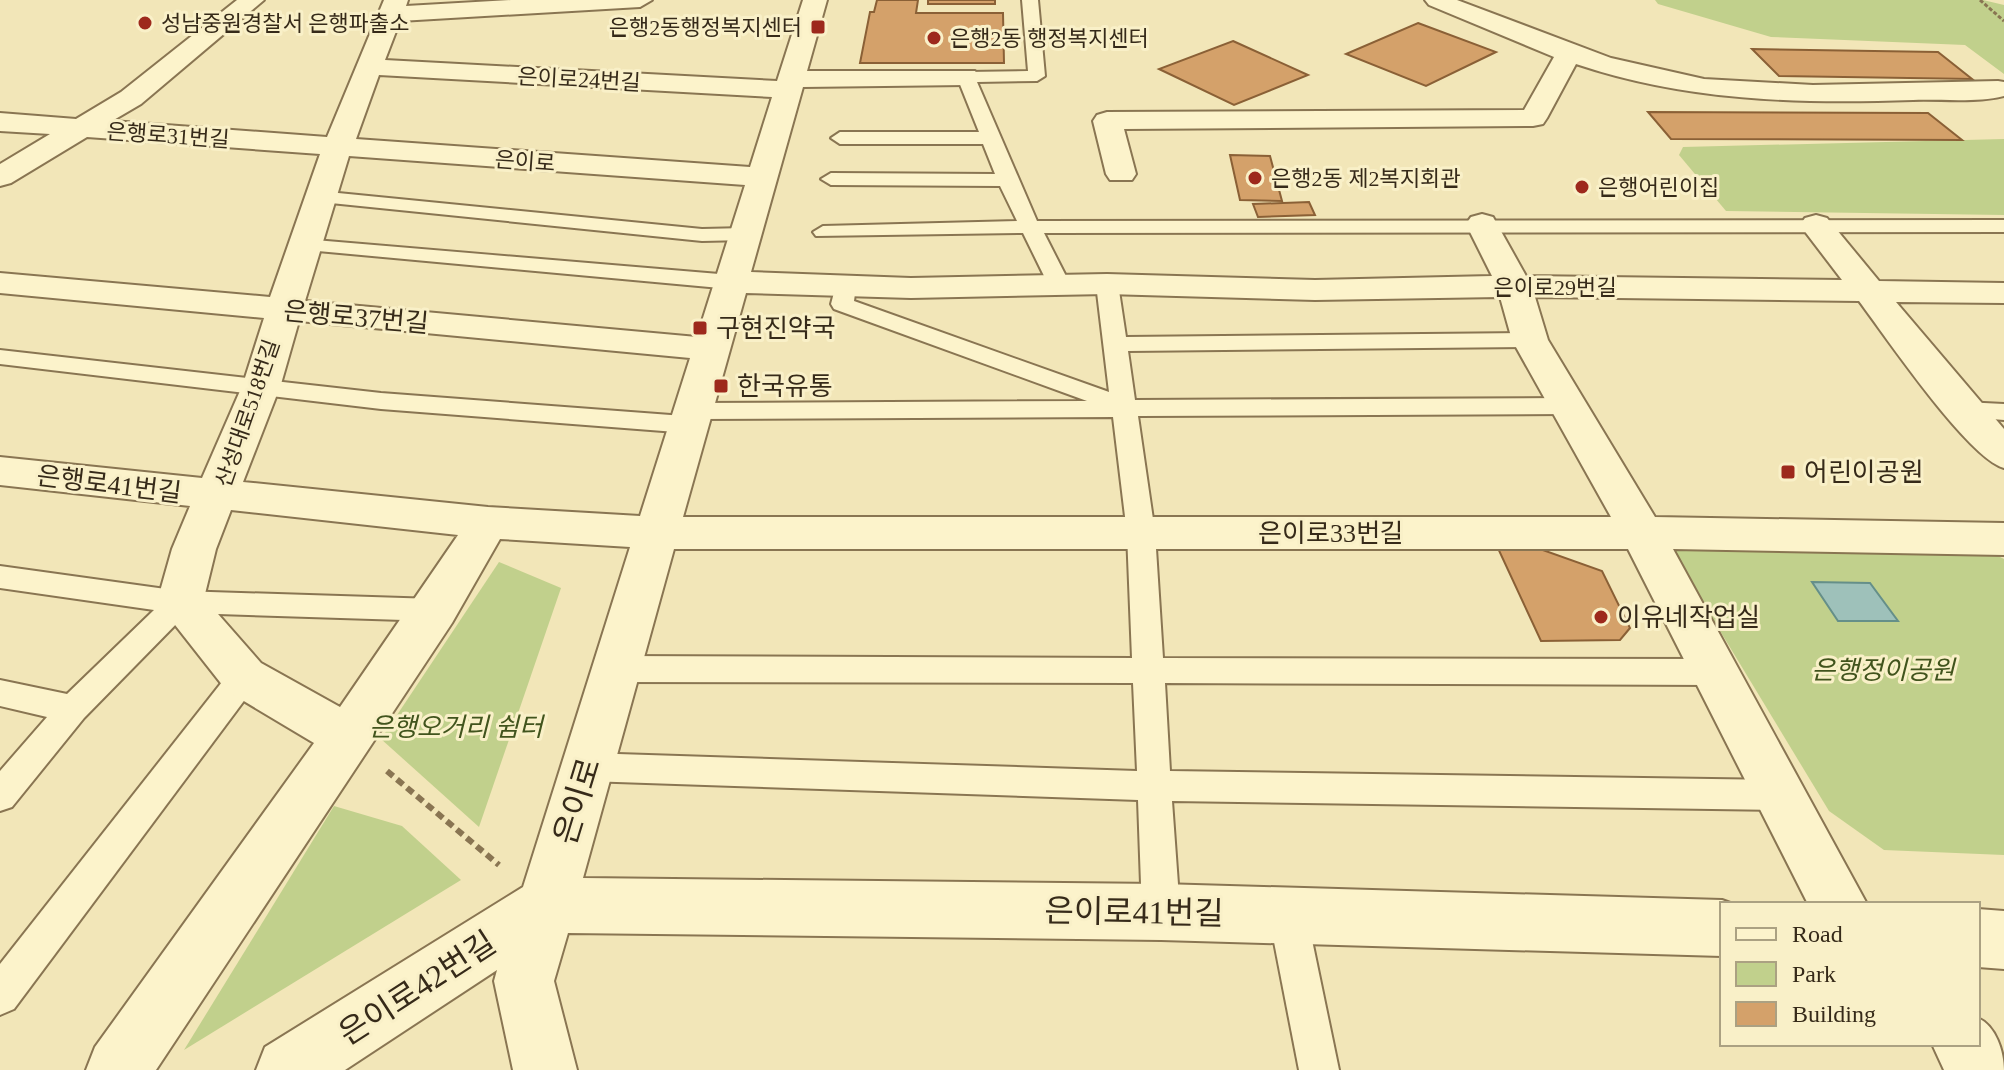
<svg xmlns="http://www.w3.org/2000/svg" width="2004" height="1070" font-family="'Times New Roman','Noto Sans KR',serif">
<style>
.green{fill:#c1d08c}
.water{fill:#9ec1ba;stroke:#658f89;stroke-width:2}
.building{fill:#d4a16a;stroke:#8a6036;stroke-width:2}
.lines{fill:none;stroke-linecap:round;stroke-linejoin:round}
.service-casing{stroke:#897552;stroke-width:4}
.minor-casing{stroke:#897552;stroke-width:4}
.path-far1{stroke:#897552;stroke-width:3;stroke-dasharray:4 2;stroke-linecap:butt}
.path{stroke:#897552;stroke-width:6;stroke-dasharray:8 5;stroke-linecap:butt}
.service{fill:#fcf3cb;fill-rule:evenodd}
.minor{fill:#fcf3cb;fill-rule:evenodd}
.poi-dot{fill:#9d291c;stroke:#f9f0c8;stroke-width:3}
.labels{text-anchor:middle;stroke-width:6;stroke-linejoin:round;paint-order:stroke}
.far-poi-label{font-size:22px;fill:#362a19;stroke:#f9f0c8;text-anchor:start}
.far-street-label{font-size:22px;fill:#362a19;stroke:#f9f0c8}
.street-label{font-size:26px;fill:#362a19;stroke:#f9f0c8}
.poi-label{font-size:26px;fill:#362a19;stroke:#f9f0c8;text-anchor:start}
.park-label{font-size:26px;font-style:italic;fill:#41541d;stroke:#f9f0c8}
.near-street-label{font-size:32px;fill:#362a19;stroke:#f9f0c8}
</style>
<rect width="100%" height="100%" fill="#f2e6b8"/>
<g class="green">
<polygon points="1655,0 1983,0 2004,5 2004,74 1965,45 1771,37 1658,4"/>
<polygon points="2004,139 2004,215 1726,211 1679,155 1683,147"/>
<polygon points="1665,540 1990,552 2004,559 2004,855 1884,850 1829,811"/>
<polygon points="499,562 561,588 479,827 381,739"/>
<polygon points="334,806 402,826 461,880 184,1050"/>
</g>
<polygon class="water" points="1812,582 1870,583 1898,621 1838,621"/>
<g class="building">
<polygon points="877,0 918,0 916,13 1003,13 1004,63 860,63 870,12 874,12"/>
<rect x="928" y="0" width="67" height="4"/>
<polygon points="1418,23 1496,52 1426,86 1346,54"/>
<polygon points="1233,41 1308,75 1234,105 1159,69"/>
<polygon points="1752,49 1938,52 1972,79 1779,76"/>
<polygon points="1648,112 1928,113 1962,140 1671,139"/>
<polygon points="1230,155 1270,156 1282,201 1240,200"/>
<polygon points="1309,202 1315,215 1258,217 1253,204"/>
<polygon points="1496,544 1526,544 1602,571 1630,628 1620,640 1541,641"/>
</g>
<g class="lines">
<g class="service-casing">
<g id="service">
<polygon points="1022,0 1038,0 1045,76 1037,81 977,82 1037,221 2004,220 2004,232 1044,233 1070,284 1059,291 1048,284 1023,233 816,236 813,232 823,226 1017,221 1000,186 831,185 821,179 831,173 995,174 983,144 840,144 831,138 840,132 979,132 957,77 966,72 1028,71"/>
<polygon points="318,191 702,229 746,228 756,234 746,240 702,241 311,201 308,197 311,193"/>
<polygon points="303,239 731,275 742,282 731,289 296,249 292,245 296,241"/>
<polygon points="1107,277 1118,284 1126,337 1530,333 1542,340 1530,347 1128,351 1135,400 1567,398 1579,406 1567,414 1138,416 1155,533 1163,658 1714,659 1725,663 1730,672 1725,681 1714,685 1165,683 1170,771 1781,780 1793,784 1798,795 1793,806 1781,810 1172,801 1180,912 1174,924 1161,930 1148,924 1142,912 1138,800 587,781 575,777 570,767 575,757 587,753 1137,771 1133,683 616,682 605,678 600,669 605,660 616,656 1132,658 1127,533 1113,417 697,419 702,425 698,431 689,433 381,409 0,364 0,350 381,393 684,416 680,411 684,405 693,403 1087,401 834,309 831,304 837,281 853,281 856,286 854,301 1109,392 1096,284"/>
<polygon points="1964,402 2004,404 2004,420 1955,416 1951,410 1955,404"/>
<polygon points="0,566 180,591 435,599 446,602 450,610 446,618 435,621 187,613 84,718 12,807 0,811 0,771 47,717 0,706 0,680 67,694 154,610 0,588"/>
<polygon points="244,664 255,668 260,677 255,686 14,1009 0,1015 0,964 233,668"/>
<polygon points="1288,898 1301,903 1307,916 1339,1070 1299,1070 1269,916 1275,903"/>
</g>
</g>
<g class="minor-casing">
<g id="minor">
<path d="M 237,0 L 264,0 L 141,104 L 112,121 L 327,137 L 384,0 L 408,0 L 406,6 L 511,0 L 652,0 L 640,7 L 400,21 L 385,60 L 777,81 L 803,0 L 827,0 L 807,71 L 975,71 L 979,77 L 975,83 L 966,85 L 803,87 L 751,272 L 911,278 L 1107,274 L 1315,280 L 1492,276 L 1466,224 L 1471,217 L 1482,214 L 1493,217 L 1526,276 L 1842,280 L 1800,225 L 1805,218 L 1816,215 L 1827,218 L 1879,281 L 2004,283 L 2004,303 L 1896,302 L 2004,429 L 2004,468 C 1968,458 1886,337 1859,301 L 1535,297 L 1548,340 L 1655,517 L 2004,523 L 2004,555 L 1673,549 L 1867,904 L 1808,904 L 1628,549 L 674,549 L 583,878 L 1161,884 L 1722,900 L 1733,904 L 1722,904 L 1722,956 L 1161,940 L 568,933 L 554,981 L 577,1070 L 513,1070 L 494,981 L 497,970 L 345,1070 L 256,1070 L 265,1047 L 523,887 L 630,547 L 500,539 L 452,623 L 156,1070 L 86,1070 L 95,1047 L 314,743 L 227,691 L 157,602 L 172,549 L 190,506 L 0,485 L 0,457 L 202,478 L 243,384 L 264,318 L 0,293 L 0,273 L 270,297 L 320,154 L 87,137 L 11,183 L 0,186 L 0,164 L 50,134 L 0,131 L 0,113 L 76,119 L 121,92 ZM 379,75 L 772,97 L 750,167 L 356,139 ZM 349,156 L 745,185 L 697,337 L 305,301 ZM 746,293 L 911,298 L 1107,294 L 1315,300 L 1500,297 L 1512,340 L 1611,517 L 683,517 ZM 299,321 L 690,358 L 640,516 L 488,507 L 243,482 L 281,384 ZM 231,510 L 458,535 L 340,707 L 261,663 L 204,598 L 216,549 Z"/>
<path d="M 1425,0 L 1457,0 L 1611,58 L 1704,79 L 1813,85 L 1998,81 L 2004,82 L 2004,96 C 1976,103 1942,99 1913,100 C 1797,104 1687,101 1576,64 L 1547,118 L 1543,124 L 1533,126 L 1124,129 L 1136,174 L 1132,180 L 1110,180 L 1106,174 L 1093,121 L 1097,115 L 1107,112 L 1524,110 L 1554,57 L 1429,5 Z"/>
<polygon points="1978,909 2004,911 2004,969 1978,967"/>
<path d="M 1978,1018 C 1996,1026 2004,1052 2004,1070 L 1944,1070 L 1932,1044 L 1978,1044 Z"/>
</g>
</g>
<polyline class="path-far1" points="1980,0 2004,21"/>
<polyline class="path" points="387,771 499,865"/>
<use href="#service" class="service"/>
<use href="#minor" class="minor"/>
</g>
<g class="poi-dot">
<circle cx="145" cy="23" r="8"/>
<rect x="810" y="19" width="16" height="16" rx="4"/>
<circle cx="934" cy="38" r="8"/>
<circle cx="1255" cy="178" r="8"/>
<circle cx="1582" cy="187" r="8"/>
<rect x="692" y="320" width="16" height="16" rx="4"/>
<rect x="713" y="378" width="16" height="16" rx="4"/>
<rect x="1780" y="464" width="16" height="16" rx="4"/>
<circle cx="1601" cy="617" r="8"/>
</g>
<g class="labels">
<g class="far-poi-label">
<text x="161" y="31">성남중원경찰서 은행파출소</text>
<text x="802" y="35" text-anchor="end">은행2동행정복지센터</text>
<text x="950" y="46">은행2동 행정복지센터</text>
<text x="1271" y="186">은행2동 제2복지회관</text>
<text x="1598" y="195">은행어린이집</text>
</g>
<g class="far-street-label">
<text transform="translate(579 79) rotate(3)" y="8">은이로24번길</text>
<text transform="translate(168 135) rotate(4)" y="8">은행로31번길</text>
<text transform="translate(525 161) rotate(4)" y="8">은이로</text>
<text x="1555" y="295">은이로29번길</text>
<text transform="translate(247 413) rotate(-71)" y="8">산성대로518번길</text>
</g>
<g class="street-label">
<text transform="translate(356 317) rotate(5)" y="9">은행로37번길</text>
<text transform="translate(109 484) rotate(7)" y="9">은행로41번길</text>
<text x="1331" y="542">은이로33번길</text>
</g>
<g class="poi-label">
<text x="716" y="337">구현진약국</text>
<text x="737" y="395">한국유통</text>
<text x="1804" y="481">어린이공원</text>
<text x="1617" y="626">이유네작업실</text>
</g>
<g class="park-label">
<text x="1883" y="679">은행정이공원</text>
<text x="456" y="736">은행오거리 쉼터</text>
</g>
<g class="near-street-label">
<text transform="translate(577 801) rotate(-73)" y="11">은이로</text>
<text transform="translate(1134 912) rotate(1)" y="11">은이로41번길</text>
<text transform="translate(417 988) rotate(-33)" y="11">은이로42번길</text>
</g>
</g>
<rect x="1720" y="902" width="260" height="144" fill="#f9f0c8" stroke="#aba182" stroke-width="2"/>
<rect x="1736" y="928" width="40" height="12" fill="#fcf3cb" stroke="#aba182" stroke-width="2"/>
<text x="1792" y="942" font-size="24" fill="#362a19">Road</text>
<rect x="1736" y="962" width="40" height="24" fill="#c1d08c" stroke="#aba182" stroke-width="2"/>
<text x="1792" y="982" font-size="24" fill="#362a19">Park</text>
<rect x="1736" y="1002" width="40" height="24" fill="#d4a16a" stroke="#aba182" stroke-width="2"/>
<text x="1792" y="1022" font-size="24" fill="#362a19">Building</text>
</svg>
